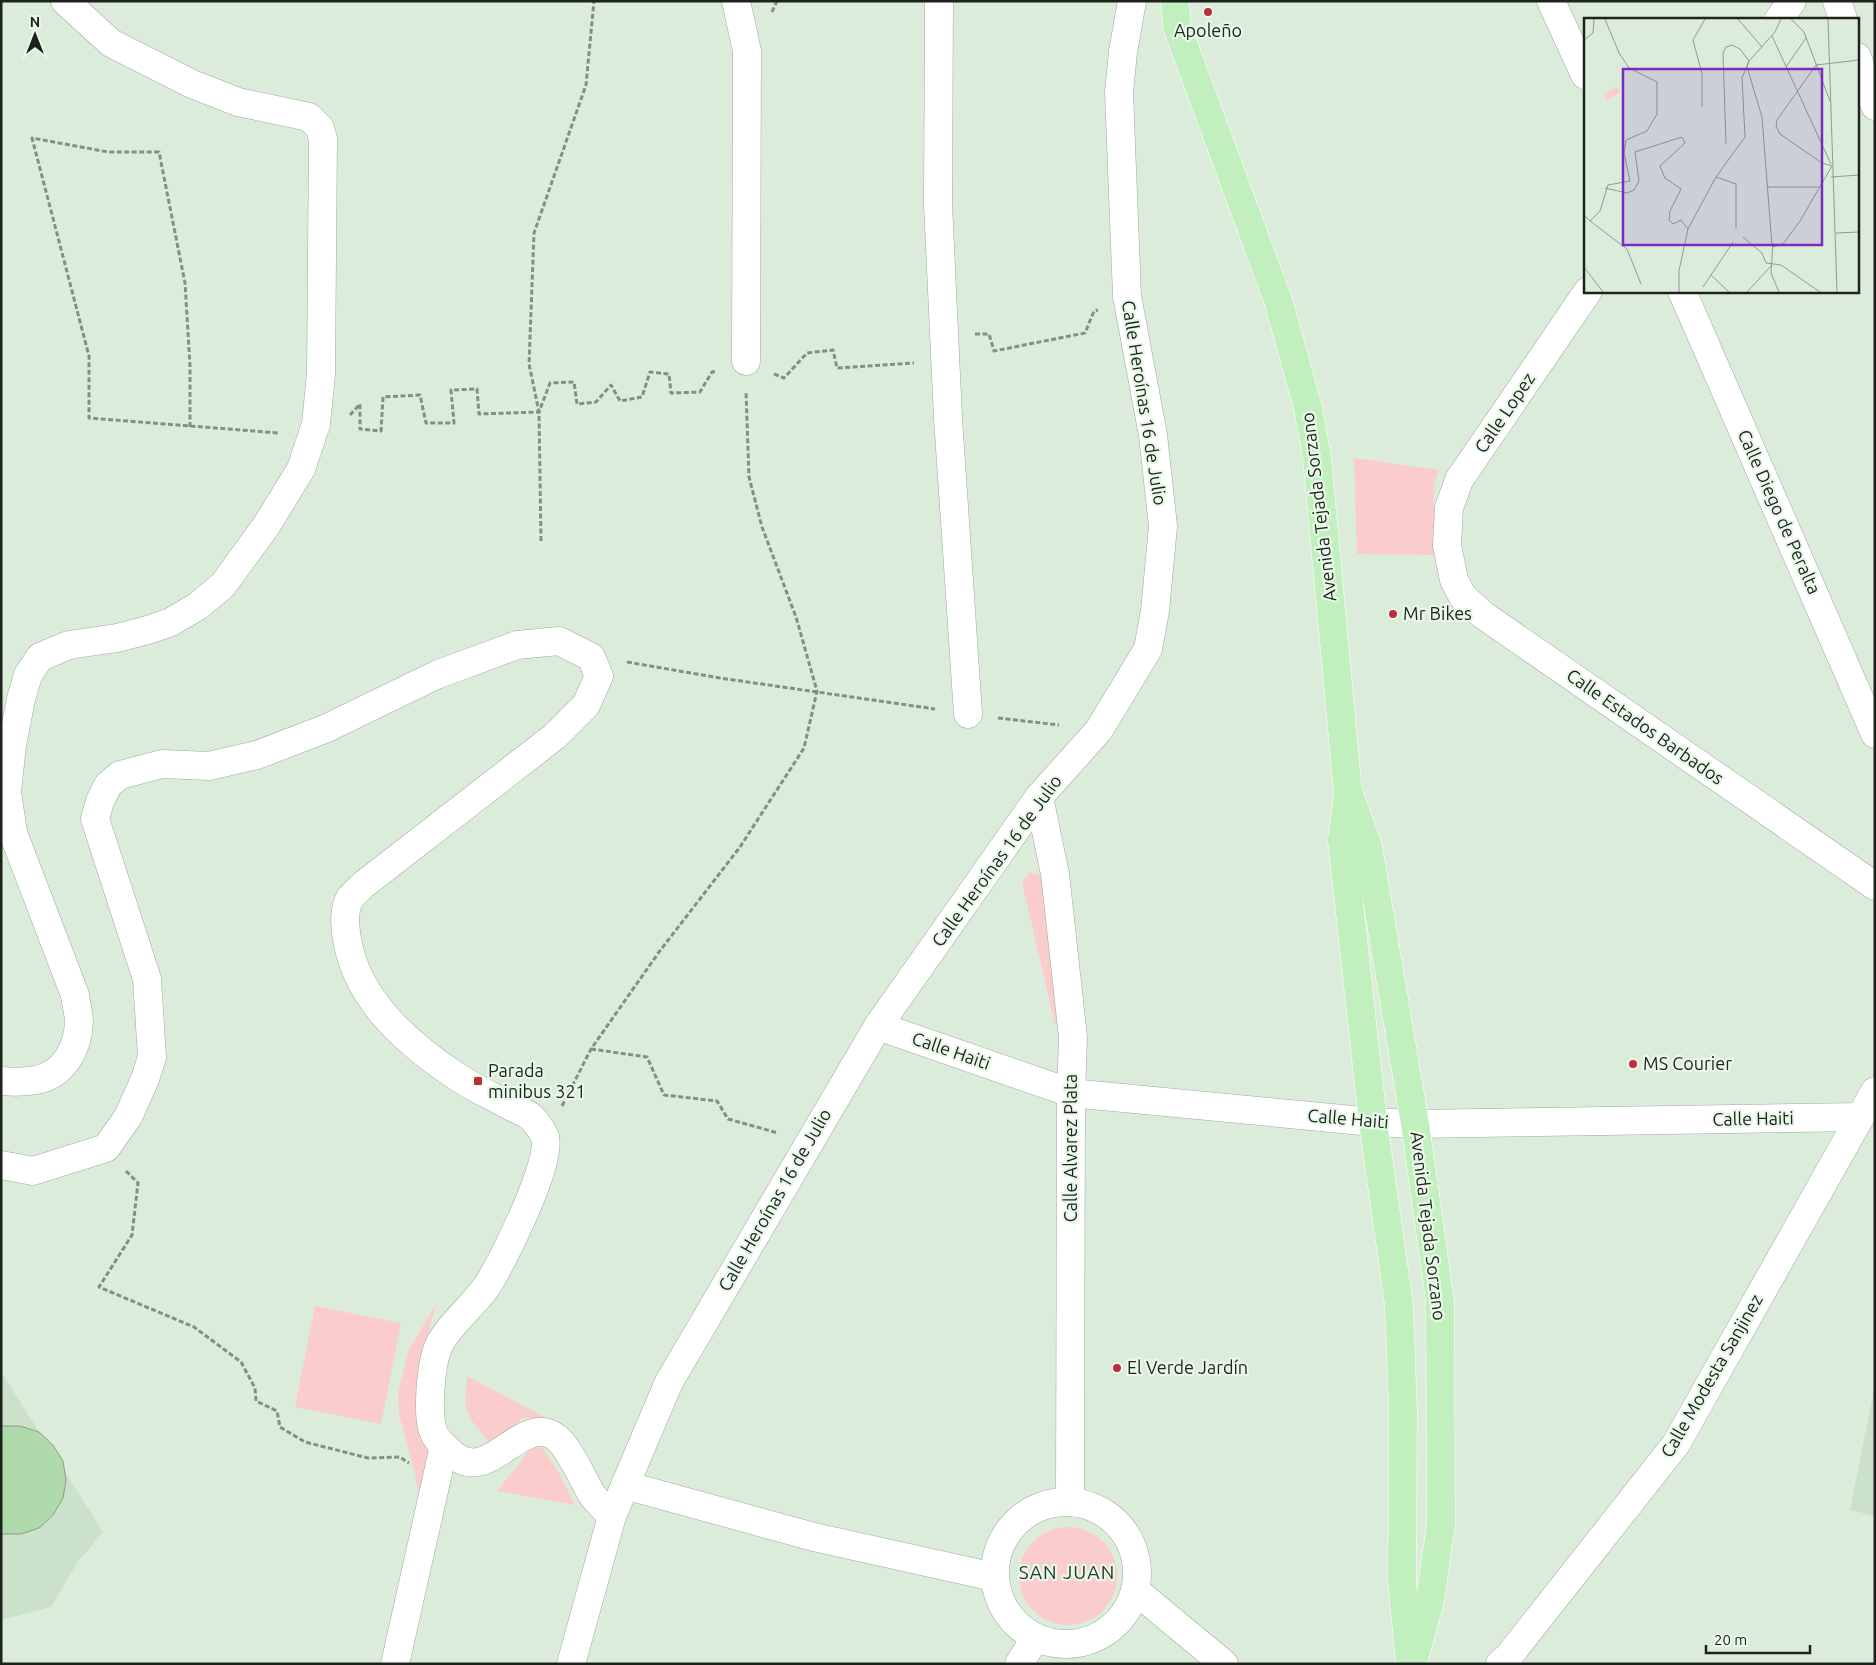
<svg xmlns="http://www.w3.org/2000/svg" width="1876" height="1665" font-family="Ubuntu,sans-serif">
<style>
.built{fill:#cbe1ca}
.green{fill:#facccb}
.building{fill:#afdaac;stroke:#8e9d8d}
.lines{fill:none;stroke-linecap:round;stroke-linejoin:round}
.minor-casing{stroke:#9cab9b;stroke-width:29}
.major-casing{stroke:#fff;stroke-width:29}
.path{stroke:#848f83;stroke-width:3;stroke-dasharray:5 2.5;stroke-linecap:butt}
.minor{stroke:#fff;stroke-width:28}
.major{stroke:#c1efbe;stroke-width:28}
.poi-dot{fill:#bd2c3f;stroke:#e9f9e8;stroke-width:2}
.labels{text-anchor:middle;stroke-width:4.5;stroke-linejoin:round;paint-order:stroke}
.poi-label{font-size:18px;fill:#1d221c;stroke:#e9f9e8;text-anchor:start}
.street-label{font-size:18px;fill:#1d221c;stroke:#e9f9e8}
.neighbourhood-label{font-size:19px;letter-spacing:1px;fill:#2d392c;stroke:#e9f9e8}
.inset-road{fill:none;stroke:#909b8f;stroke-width:1}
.view{fill:#7b2cbf;fill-opacity:0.15;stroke:#7b2cbf;stroke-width:2.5}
.inset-edge{fill:none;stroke:#1d221c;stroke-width:2.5}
</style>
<rect width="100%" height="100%" fill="#dcecdb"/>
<g class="built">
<polygon points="1,1372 103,1532 77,1563 51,1607 1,1620"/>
<polygon points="1875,1384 1875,1516 1850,1510"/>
</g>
<g class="green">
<polygon points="1354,458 1439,470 1434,485 1434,555 1357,554"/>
<polygon points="1030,872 1050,878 1066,1020 1055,1024 1022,882"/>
<polygon points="436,1304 425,1346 437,1446 421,1507 415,1474 399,1414 398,1392 409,1350"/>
<polygon points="315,1306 401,1323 381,1424 295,1407"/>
<path d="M 467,1376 L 546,1418 L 522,1418 C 512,1429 504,1443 487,1440 L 472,1421 L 465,1404 Z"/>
<polygon points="533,1446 542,1448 557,1469 575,1505 497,1491"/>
<circle cx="1068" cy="1576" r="49"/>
</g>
<polygon class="building" points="1,1426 20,1426 39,1432 53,1445 63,1461 66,1480 63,1498 53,1515 39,1528 21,1534 1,1534"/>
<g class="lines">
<g class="minor-casing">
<g id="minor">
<polyline points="736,1 747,51 746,361"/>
<polyline points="939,1 938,204 948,418 968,714"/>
<polyline points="1551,1 1585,75"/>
<polyline points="1837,1 1843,19"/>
<polyline points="1779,19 1792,1"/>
<polyline points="1857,57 1875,106"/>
<polyline points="1588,291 1459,480 1449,508 1447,545 1454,580 1463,597 1483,615 1875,886"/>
<polyline points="1682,291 1875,734"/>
<polyline points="1039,797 1055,874 1073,1037 1071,1093 1070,1502"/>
<polyline points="878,1026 1071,1093 1373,1122 1415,1124 1860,1117"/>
<path d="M 1,1081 C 12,1082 25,1082 36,1080 C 64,1075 78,1048 79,1022 C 79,1014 76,1004 75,995 L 13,833 L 7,792 L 12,745 L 21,699 L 28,675 L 40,657 L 69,645 L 117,638 L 148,630 L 171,622 L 198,606 L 223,585 L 266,526 L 301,469 L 316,424 L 321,374 L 323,139 L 320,128 L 309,117 L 238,102 L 192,84 L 111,43 L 65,1"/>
<path d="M 1,1165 L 33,1171 L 106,1148 L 128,1117 L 145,1079 L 152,1057 L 147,979 L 95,819 L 100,801 L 108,785 L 120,775 L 162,764 L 209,766 L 257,755 L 327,728 L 436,675 L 517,645 L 559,641 L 591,657 L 599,676 L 586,705 L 555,736 L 363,885 C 359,889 353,894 350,898 C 343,911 345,926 347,939 C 357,1001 409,1045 459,1078 C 476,1089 494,1097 512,1107 C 518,1110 527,1113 532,1118 C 536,1122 543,1132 545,1137 C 553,1161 502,1263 487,1286 C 474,1305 452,1322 440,1343 C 431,1360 426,1416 434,1433 C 437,1441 446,1448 452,1454 C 488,1484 514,1424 548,1433 C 567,1438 582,1480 593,1496 C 598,1503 605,1509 612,1516"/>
<polyline points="625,1485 814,1537 994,1577"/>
<circle cx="1066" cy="1573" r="71"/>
<polyline points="1136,1591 1224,1664"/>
<polyline points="395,1664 444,1446"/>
<polyline points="571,1664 612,1516 669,1382 878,1026 1039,797 1099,730 1148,649 1155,611 1163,526 1153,435 1127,296 1119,92 1123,52 1132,1"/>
<polyline points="1019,1664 1035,1638"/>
<polyline points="1500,1664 1509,1656 1676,1444 1875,1091"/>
</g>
</g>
<g class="major-casing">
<g id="major">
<polyline points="1175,1 1177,27 1279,303 1308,408 1317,457 1348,793 1342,840 1373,1122 1399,1305 1403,1412 1402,1581 1410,1664"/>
<polyline points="1350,797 1368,846 1415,1124 1440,1301 1441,1524 1430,1601 1415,1655"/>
</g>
</g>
<g class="path">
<polyline points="772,12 777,1"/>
<polyline points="975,334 989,334 994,351 1085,333 1094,311 1098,310"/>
<polyline points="774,374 784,378 807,353 833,350 837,368 914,363"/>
<polyline points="350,415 360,404 360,429 381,431 383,397 420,395 426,423 454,423 451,390 477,389 479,414 539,412 550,383 574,382 577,404 596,402 611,385 620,401 642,397 650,372 669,374 671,393 700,392 712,372 717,371"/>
<polyline points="190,427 190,366 185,283 159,152 108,152 32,138 89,356 89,418 279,433"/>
<polyline points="541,541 539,412 529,364 534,233 586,85 594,1"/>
<polyline points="627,662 720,678 935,709"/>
<polyline points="998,718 1059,725"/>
<polyline points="591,1049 647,1057 664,1095 717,1101 728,1119 778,1133"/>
<polyline points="562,1106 591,1049 659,952 740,847 804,748 817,691 796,617 762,527 749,477 746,392"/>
<polyline points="126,1171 138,1183 132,1235 99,1287 194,1327 241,1362 255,1388 256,1401 277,1411 280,1427 305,1442 368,1458 400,1457 409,1463"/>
</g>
<use href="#minor" class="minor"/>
<use href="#major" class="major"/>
</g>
<g class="poi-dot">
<circle cx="1208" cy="12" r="5"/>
<circle cx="1393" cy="614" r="5"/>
<circle cx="1633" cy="1064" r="5"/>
<rect x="473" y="1076" width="10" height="10" rx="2.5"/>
<circle cx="1117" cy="1368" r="5"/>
</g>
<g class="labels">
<g class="poi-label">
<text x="1208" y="37" text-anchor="middle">Apoleño</text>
<text x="1403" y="620">Mr Bikes</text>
<text x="1643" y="1070">MS Courier</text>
<text x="488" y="1077">Parada<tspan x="488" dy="21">minibus 321</tspan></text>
<text x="1127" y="1374">El Verde Jardín</text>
</g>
<g class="street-label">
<text transform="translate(1144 403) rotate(81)" y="6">Calle Heroínas 16 de Julio</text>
<text transform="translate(1505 413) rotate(-56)" y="6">Calle Lopez</text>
<text transform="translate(1319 507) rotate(-97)" y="6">Avenida Tejada Sorzano</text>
<text transform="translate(1779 512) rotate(66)" y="6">Calle Diego de Peralta</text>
<text transform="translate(1645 727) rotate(35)" y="6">Calle Estados Barbados</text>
<text transform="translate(997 861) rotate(-54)" y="6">Calle Heroínas 16 de Julio</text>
<text transform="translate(951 1051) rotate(19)" y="6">Calle Haiti</text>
<text transform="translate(1348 1119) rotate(5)" y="6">Calle Haiti</text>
<text transform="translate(1753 1119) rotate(-1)" y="6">Calle Haiti</text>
<text transform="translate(1071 1148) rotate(-90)" y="6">Calle Alvarez Plata</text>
<text transform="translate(775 1200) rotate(-60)" y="6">Calle Heroínas 16 de Julio</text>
<text transform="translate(1428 1226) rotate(83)" y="6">Avenida Tejada Sorzano</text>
<text transform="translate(1712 1376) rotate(-60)" y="6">Calle Modesta Sanjinez</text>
</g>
<g class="neighbourhood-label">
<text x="1067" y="1579">SAN JUAN</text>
</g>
</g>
<g transform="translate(1584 18)">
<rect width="275" height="275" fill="#dcecdb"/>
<path d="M 32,68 L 36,74 L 23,83 L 19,77 Z" fill="#facccb"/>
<path class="inset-road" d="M 154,1 L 178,29M 207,1 L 220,14 L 246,83M 244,1 L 253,274M 188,18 L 247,146M 0,22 L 9,15 L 10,1M 232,47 L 193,102 L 192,108 L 196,116 L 238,145 L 248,148M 232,47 L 275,42M 202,49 L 222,20M 118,89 L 118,56 L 109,22 L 121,1M 132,159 L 152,166 L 152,210M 247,159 L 275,157M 184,169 L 236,169M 21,170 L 43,175 L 50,172 L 55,163 L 51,134 L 98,119 L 101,125 L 76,148 L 81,160 L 97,171 L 86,193 L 85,202 L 89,206 L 97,202 L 104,211M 0,197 L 6,203 L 16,193 L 24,167 L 46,163 L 40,135 L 42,122 L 63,113 L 73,96 L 73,64 L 45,50 L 35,35 L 21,1M 6,203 L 43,231 L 57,266M 252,215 L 275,214M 159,219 L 178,235 L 182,245 L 197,247 L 236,274M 189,225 L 187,255 L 195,274M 188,228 L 178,99 L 163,49 L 165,43 L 191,14 L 197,1M 188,229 L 199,226 L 216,203 L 248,148M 0,249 L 19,274M 127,257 L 145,274M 119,269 L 149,224M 95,274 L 95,253 L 104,211 L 132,159 L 161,119 L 158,60 L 165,43 L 156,31 L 148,27 L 142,29 L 139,35 L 142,126M 163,274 L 187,248"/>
<path class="view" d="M 39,51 L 238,51 L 238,227 L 39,227 Z"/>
<rect width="275" height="275" class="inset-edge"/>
</g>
<rect width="1876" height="1665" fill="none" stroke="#1d221c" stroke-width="5"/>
<g transform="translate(35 35)" stroke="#e9f9e8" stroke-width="4" paint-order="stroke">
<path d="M0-4L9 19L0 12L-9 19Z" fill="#1d221c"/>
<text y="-8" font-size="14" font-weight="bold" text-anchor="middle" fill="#1d221c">N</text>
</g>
<path d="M1706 1645v8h104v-8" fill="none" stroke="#1d221c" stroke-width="2.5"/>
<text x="1714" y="1645" font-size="15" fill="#1d221c" stroke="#e9f9e8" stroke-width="4" paint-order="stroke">20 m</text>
</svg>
